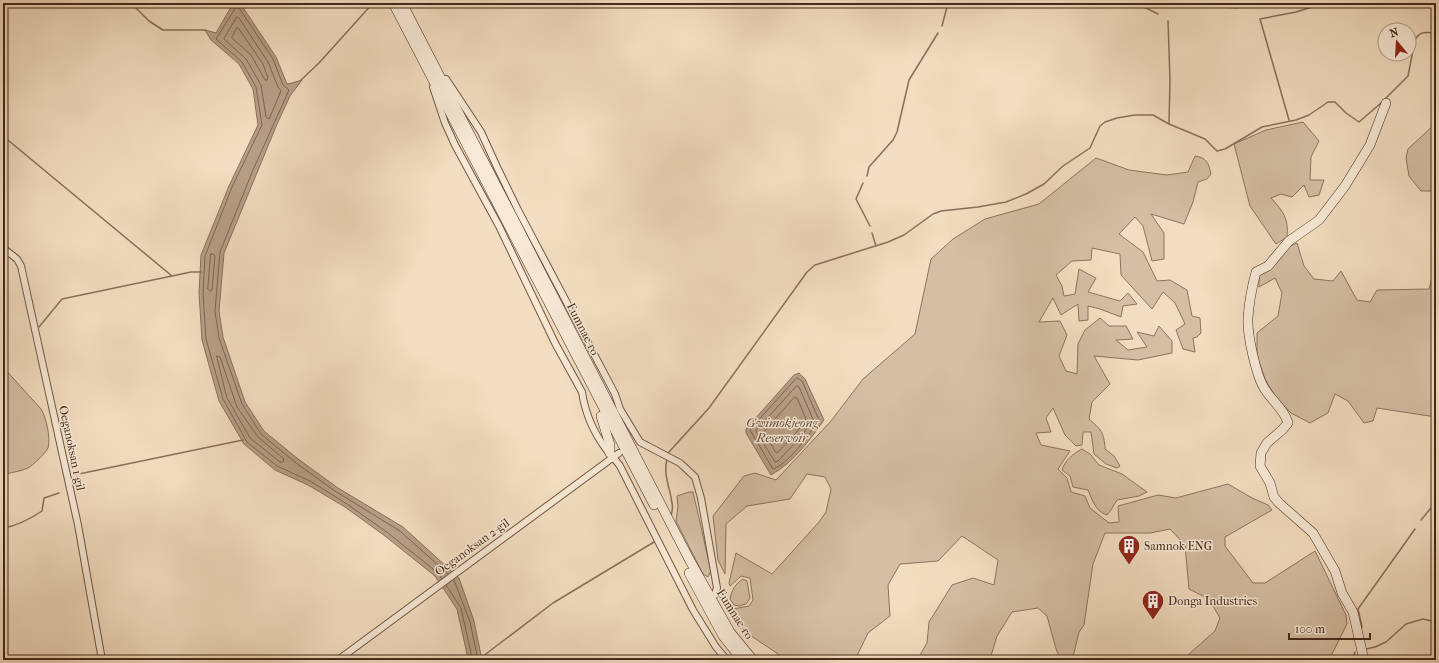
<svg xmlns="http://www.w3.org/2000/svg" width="1439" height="663" font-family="'IM FELL French Canon',serif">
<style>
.green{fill:#d4bea4;stroke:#8c735e}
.water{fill:#b79f87;stroke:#896f5b}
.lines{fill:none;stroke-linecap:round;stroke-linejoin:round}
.shore{stroke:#7e6450;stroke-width:1}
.stream{stroke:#896f5b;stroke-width:1.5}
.street-casing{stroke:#705543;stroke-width:8}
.secondary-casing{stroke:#442819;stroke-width:10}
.street{stroke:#f7e9d6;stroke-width:6}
.secondary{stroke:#f7e9d6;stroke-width:9}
.labels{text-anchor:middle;stroke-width:3;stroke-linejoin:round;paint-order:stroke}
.street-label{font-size:12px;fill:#442819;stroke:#f7e9d6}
.poi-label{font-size:12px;fill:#442819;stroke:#f7e9d6;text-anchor:start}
.water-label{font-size:13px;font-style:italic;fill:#664c3a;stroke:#f7e9d6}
</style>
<rect width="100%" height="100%" fill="#f2ddc0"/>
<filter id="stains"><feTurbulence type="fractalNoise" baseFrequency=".005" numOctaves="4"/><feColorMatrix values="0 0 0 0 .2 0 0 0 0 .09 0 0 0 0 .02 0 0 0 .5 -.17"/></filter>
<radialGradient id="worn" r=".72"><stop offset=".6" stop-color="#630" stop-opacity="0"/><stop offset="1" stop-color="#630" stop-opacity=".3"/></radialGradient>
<g class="green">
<polygon points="1172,3 1259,3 1237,8 1199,6 1175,7"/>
<path d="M 1303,122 L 1319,141 L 1311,157 L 1310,180 L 1324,180 L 1319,195 L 1309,197 L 1304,185 L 1292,197 L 1281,194 L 1271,198 C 1283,211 1289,219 1287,237 L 1276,244 L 1250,206 L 1234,144 L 1266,130 Z"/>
<polygon points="1436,123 1436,191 1421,191 1409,176 1406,158 1408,149"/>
<path d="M 1195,156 C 1207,158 1208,162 1211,174 L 1207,179 L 1198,182 L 1193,202 L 1184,224 L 1151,214 L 1164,233 L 1164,259 L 1152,261 L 1143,226 L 1135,217 L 1119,234 L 1143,252 L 1157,281 L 1170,280 L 1187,290 L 1192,316 L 1200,318 L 1201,333 L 1197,337 L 1193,338 L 1195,352 L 1183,349 L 1176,330 L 1185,324 L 1175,303 L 1163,292 L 1152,309 L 1121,275 L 1120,254 L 1092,248 L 1091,260 L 1072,261 L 1056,275 L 1062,286 L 1064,296 L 1075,294 L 1079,269 L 1096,278 L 1088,292 L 1120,301 L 1128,293 L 1137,304 L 1123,306 L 1121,317 L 1100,309 L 1088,306 L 1088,320 L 1079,321 L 1078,304 L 1061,315 L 1053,298 L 1039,322 L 1060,321 L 1067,335 L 1059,356 L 1066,371 L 1077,374 L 1078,344 L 1085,330 L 1100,318 L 1109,326 L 1126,326 L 1133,339 L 1116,340 L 1128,350 L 1147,347 L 1137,332 L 1154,336 L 1159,326 L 1172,341 L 1172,353 L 1138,360 L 1094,356 L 1110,384 L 1092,402 L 1089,419 C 1101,430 1104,431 1105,449 L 1114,456 L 1120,466 L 1117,468 L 1106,464 L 1094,454 L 1091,432 L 1083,432 L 1082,445 L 1076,446 L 1065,435 L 1053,408 L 1046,418 L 1051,432 L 1036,433 L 1041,445 L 1070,451 L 1058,469 L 1067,478 L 1071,492 L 1085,496 L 1090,508 L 1109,523 L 1119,522 L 1118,506 L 1158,495 L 1176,498 L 1228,484 L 1252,498 L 1268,505 L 1272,510 L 1225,537 L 1225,546 L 1253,583 L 1265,583 L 1315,551 L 1346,615 L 1347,624 L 1329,660 L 1186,660 L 1188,655 L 1215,631 L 1220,618 L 1209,599 L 1189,589 L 1185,545 L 1170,529 L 1150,533 L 1105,533 L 1093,564 L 1084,625 L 1079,632 L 1073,657 L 1063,660 L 1057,652 L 1047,616 L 1038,608 L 1012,612 L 997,636 L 990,659 L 944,657 L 940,660 L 917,660 L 927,643 L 929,622 L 952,585 L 973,578 L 994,585 L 998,560 L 962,536 L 938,561 L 900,564 L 888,585 L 890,616 L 868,633 L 855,660 L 787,660 L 741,629 L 733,609 L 749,606 L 753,600 L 750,578 L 741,576 L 730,586 L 729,583 L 736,553 L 772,574 L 819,522 L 826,512 L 831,489 L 825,477 L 807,474 L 790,499 L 747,506 L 726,524 L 725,574 L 718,560 L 713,516 L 744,476 L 755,473 L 776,480 L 831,421 L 863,379 L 915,334 L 931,259 L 953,239 L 985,219 L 1039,204 L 1096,158 L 1129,170 L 1167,175 L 1188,172 Z"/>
<polygon points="1297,243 1304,266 1314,279 1333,281 1341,271 1357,300 1370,302 1377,290 1429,289 1436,262 1436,417 1377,408 1373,421 1364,423 1348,401 1335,394 1328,413 1310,423 1291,413 1275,396 1265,379 1257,356 1257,333 1278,316 1282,293 1275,278 1259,287 1259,275 1272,268 1288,247"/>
<path d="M 3,367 L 41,409 C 46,417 51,438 48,448 C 46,453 32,466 28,468 C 22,471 13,472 6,474 L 3,473 Z"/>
<path d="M 1082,449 L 1090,454 L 1099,465 L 1122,474 L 1147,492 L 1139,496 L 1117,500 L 1111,510 L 1107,515 C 1095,511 1093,501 1088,490 L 1073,487 L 1070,476 L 1062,470 C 1065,460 1073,454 1082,449 Z"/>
<polygon points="689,492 693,492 711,571 708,577 703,574 676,521 678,506 677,496"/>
<path d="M 743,579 L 747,581 L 750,598 L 746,604 L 739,606 L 734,605 L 730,599 C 732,590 735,584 743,579 Z"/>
</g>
<g class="water">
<polygon points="229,3 240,3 276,57 287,84 292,83 302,80 290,96 277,124 224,253 219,311 223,337 245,402 264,431 298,459 338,488 403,527 459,578 474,621 482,660 467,660 467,654 457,609 435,576 385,536 345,507 308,485 275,470 244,444 219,401 202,340 199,293 201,255 229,186 258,125 253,89 239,64 211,40 205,30 216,33 231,7"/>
<path d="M 799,373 L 805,379 L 824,420 C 809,441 794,462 771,475 L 746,433 L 746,429 L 794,375 Z"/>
</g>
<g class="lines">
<g class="shore">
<polygon points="237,17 239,18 268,62 278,87 281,91 269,119 266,117 261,85 246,59 224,39"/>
<polygon points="237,28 239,29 263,64 268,78 267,80 265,80 251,55 232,38"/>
<polygon points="211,254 213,254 215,256 212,290 210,291 208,289"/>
<polygon points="217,356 220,357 237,407 258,437 284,459 283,462 280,462 250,438 227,398 217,358"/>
<path d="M 797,378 L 802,381 L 819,420 C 810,434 788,464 773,469 L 750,430 Z"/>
<polygon points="797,386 799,387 813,419 801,437 778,461 775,462 756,431"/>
<polygon points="795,397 797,398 806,419 796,433 778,452 776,453 764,432"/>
<polyline points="442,579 438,573 388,533 347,504 310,481 277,466 247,442 223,399 206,339 203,293 205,256 232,187 262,125 256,87 242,62 216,39 236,7 239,8 273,59 283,85 289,90 253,170 220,252 215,311 219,338 242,404 261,434 296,463 335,491 400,531 448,574"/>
<polyline points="454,580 470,622 478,660"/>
<polyline points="446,585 461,608 471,653 471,660"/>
</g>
<g class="stream">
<polyline points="131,3 149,21 163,30 205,30"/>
<polyline points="1136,3 1158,14"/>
<polyline points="1168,21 1170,80 1169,123"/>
<polyline points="942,26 948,3"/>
<polyline points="301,80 319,63 373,3"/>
<path d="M 1385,99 L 1408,76 L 1415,40 C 1420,31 1426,32 1436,33"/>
<polyline points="1289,120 1260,19 1296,12 1325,3"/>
<polyline points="3,136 172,276"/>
<polyline points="867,176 869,167 893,140 897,132 909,80 938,33"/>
<polyline points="863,183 856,199 870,226"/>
<polyline points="872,233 876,246"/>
<polyline points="39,327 62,299 191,272 201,272"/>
<polyline points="668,455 669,452 709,408 807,272 815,265 888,242 904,235 933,214 941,211 978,207 1006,202 1026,194 1044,184 1063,166 1090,148 1100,126 1105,122 1117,118 1135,115 1153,115 1169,124 1205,139 1217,151 1225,149 1262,127 1296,120 1309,115 1328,102 1335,102 1346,113 1359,122 1381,103"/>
<path d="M 667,459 C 663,474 670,488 672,503 C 673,507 672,512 671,516"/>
<polyline points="74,475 243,440"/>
<polyline points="1421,520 1436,502"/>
<path d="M 3,528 C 18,526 30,519 42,511 L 44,498 L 59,493"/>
<polyline points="1361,629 1362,627 1358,609 1415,529"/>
<polyline points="1366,649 1375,647 1386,642 1406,624 1423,619 1436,622"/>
<polyline points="478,660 553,603 654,542"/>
<polyline points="1352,660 1355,652"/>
</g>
<g class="street-casing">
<g id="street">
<polyline points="446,79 481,132 497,167 518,210 615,394 620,409 640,442 680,463 695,477 701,498 717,588 714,596 707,599"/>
<path d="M 433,87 L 445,123 L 455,145 L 499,226 L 555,343 L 582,392 C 585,412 594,433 606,449 C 610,455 616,460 620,466 L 693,610 L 716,647 L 727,660"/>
<polyline points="3,248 17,259 21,266 78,525 102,660"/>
<polyline points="338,660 619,453"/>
</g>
</g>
<g class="secondary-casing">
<g id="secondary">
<polyline points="393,3 654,505"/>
<polyline points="402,3 689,559 730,632 753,660"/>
<polyline points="601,416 610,445 610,453"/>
<polyline points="689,573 723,636 742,660"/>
<path d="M 1364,660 L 1353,612 L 1342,593 L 1335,571 L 1313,533 L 1279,503 L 1274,497 L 1270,483 L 1260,466 L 1261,453 L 1267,443 L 1282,430 L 1288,423 C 1285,410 1271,400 1264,388 C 1256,375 1247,334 1248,318 C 1249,302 1252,287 1256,272 L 1268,266 L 1289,241 L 1319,220 L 1345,186 L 1370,145 L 1386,103"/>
</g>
</g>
<use href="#street" class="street"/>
<use href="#secondary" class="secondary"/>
</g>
<defs>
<g id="building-pin" transform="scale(1.15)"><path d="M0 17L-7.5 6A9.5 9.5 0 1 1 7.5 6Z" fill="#8f2418" stroke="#f7e9d6"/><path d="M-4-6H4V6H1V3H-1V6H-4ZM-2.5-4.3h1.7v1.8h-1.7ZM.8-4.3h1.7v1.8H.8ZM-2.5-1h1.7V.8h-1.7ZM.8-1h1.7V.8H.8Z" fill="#fff"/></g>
</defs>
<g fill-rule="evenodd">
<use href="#building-pin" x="1129" y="546"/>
<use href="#building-pin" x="1153" y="601"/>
</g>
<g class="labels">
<g class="street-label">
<text transform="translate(583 329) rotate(63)" y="4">Eumnae-ro</text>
<text transform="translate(72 448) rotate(78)" y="4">Oeganoksan 1-gil</text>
<text transform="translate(472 547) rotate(-36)" y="4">Oeganoksan 2-gil</text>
<text transform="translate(735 614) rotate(57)" y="4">Eumnae-ro</text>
</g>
<g class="poi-label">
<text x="1144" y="550">Samnok ENG</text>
<text x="1168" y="605">Donga Industries</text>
</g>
<g class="water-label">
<text x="782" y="427">Gwimokjeong<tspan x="782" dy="15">Reservoir</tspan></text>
</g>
</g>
<rect width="1439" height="663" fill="none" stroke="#f2ddc0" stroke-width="16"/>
<rect x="4" y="4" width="1431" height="655" fill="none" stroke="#442819" stroke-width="2"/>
<rect x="8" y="8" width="1423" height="647" fill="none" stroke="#442819"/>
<g transform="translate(1397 42) rotate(342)"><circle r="19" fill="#f7e9d6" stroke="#af9c8a"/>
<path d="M0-3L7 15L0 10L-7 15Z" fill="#8f2418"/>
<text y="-6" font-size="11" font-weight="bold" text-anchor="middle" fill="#442819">N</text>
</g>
<path d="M1289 633v6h81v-6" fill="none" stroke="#442819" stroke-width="2"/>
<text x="1295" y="633" font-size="12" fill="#442819" stroke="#f7e9d6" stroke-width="3" paint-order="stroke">100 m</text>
<rect width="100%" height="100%" filter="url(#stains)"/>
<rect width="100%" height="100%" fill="url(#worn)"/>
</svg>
